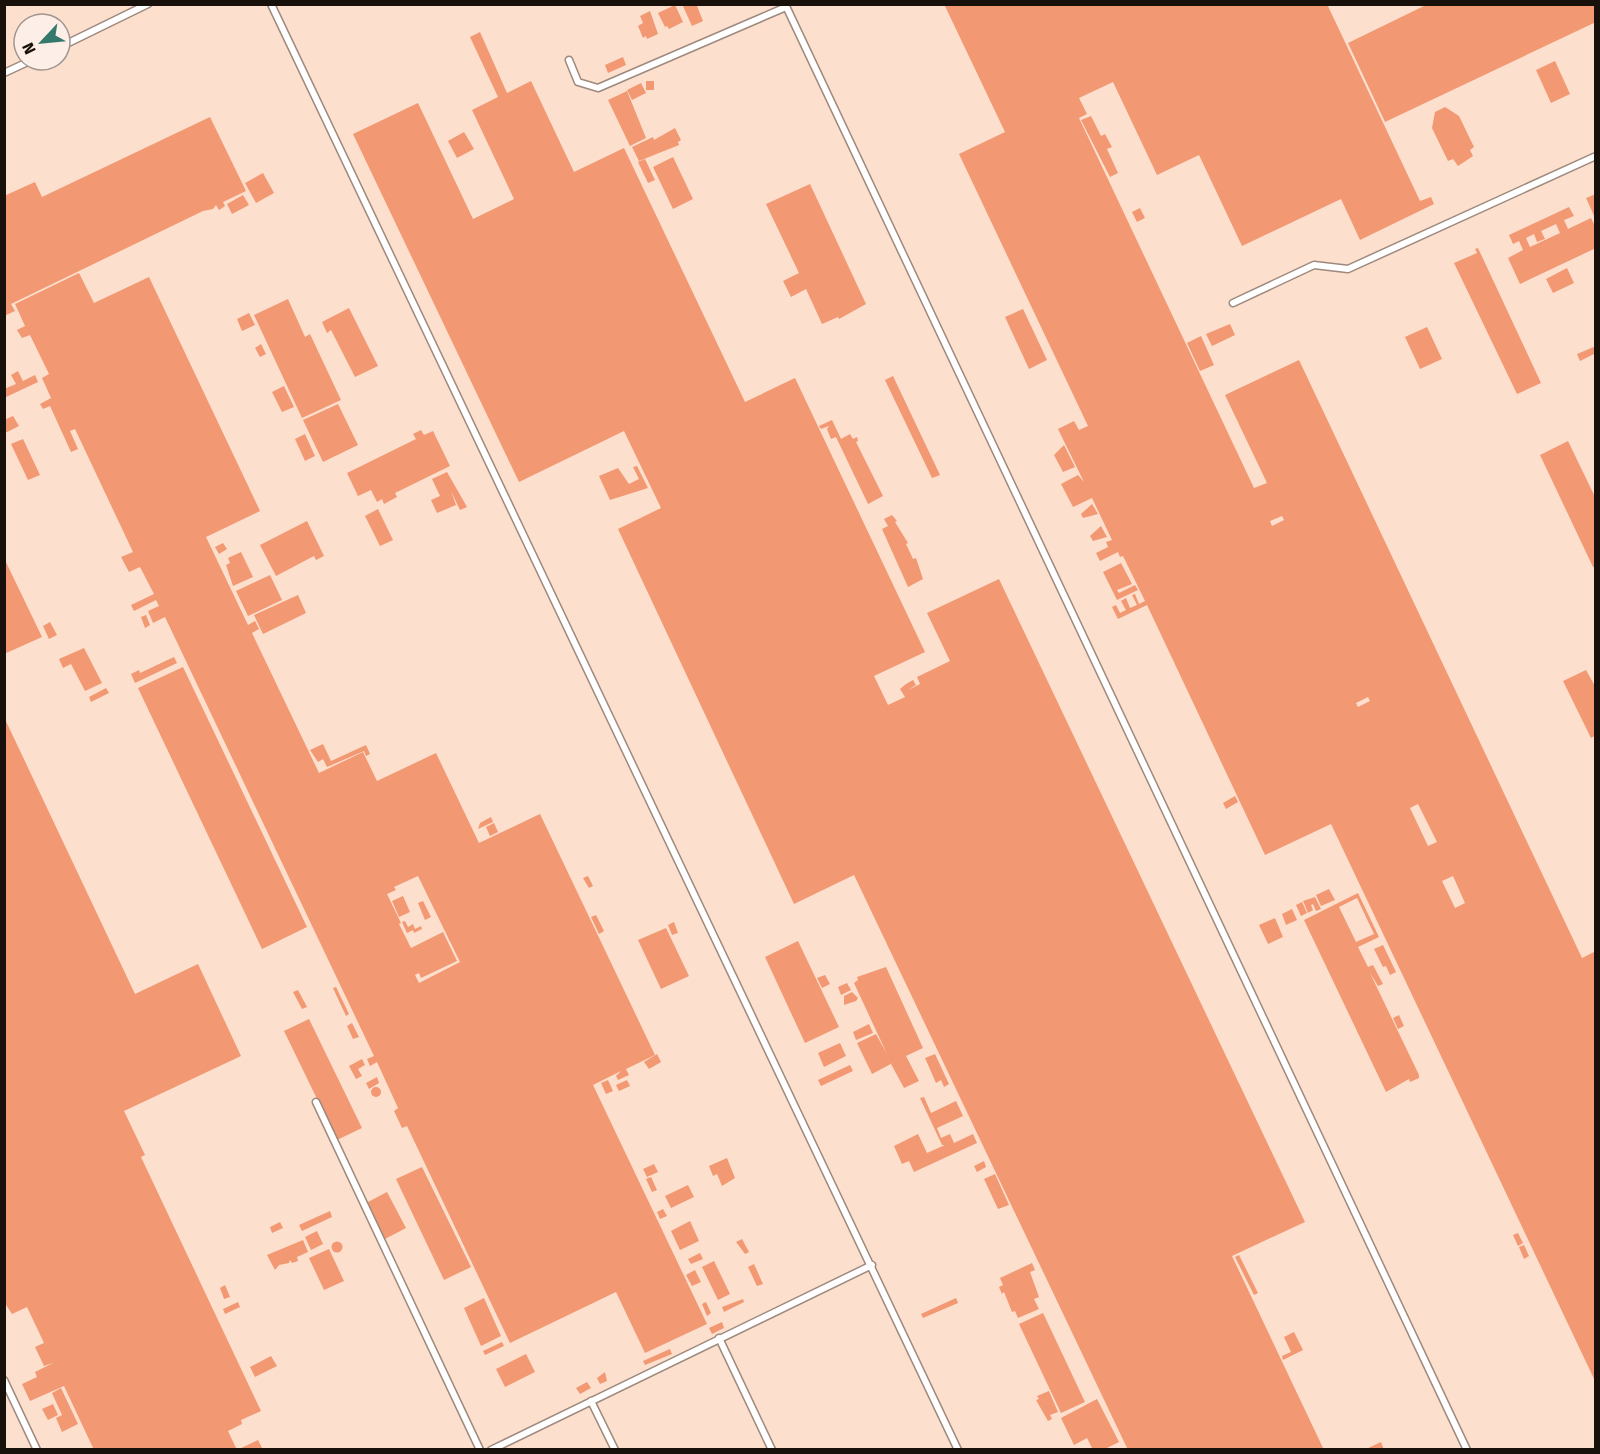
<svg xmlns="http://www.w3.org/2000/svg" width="1600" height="1454" font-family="'Fira Sans',sans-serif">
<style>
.built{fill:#fddfce;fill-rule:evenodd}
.building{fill:#f29872;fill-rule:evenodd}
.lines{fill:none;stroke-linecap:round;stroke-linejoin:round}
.lane-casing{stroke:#9e897d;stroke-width:9}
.lane{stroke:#fff;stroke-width:6}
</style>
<rect width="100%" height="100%" fill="#fdeee7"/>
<path class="built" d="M 5,5 L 1595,5 L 1595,1449 L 5,1449 ZM 24,24 L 60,24 L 60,60 L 24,60 Z"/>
<g class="building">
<polygon points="682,4 701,4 697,6 703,21 692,26"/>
<path d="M 944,4 L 1327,4 L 1420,201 L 1431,197 L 1434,204 L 1360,240 L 1341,199 L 1242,246 L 1199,155 L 1157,175 L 1113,82 L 1079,98 L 1087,114 L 1079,118 L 1254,488 L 1267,483 L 1225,395 L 1299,360 L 1582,958 L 1596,951 L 1596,1383 L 1331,824 L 1265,855 L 1147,605 L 1118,619 L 1112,607 L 1116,605 L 1120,613 L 1126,610 L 1121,601 L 1126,598 L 1130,608 L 1137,605 L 1132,595 L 1135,594 L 1139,604 L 1145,601 L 1123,556 L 1120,557 L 1118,552 L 1100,561 L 1096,553 L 1108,547 L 1106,542 L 1112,540 L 1092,498 L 1073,507 L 1061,484 L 1078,475 L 1084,482 L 1058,429 L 1074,421 L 1079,430 L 1088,426 L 959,154 L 1005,132 ZM 1282,516 L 1284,520 L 1272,526 L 1270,521 ZM 1368,697 L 1370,701 L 1358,707 L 1356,703 ZM 1418,804 L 1437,842 L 1428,846 L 1410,808 ZM 1453,876 L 1465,903 L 1455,908 L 1442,881 Z"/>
<polygon points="1428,4 1596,4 1596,22 1385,122 1348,43"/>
<polygon points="675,5 683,22 669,29 667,26 665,27 658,13"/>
<polygon points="650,11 658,34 647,39 646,36 643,38 638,26 643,23 640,16"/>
<polygon points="480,32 507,93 531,81 574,172 624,148 745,402 795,378 925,652 874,676 888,705 905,697 900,689 906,684 913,680 916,685 908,690 920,684 917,677 950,661 927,613 999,579 1305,1222 1232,1256 1324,1450 1128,1450 854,875 794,904 618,529 661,508 624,431 519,482 353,134 418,103 473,219 514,199 472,110 498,97 470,37"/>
<polygon points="623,57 626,65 608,73 605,65"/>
<polygon points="1555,61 1570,94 1551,103 1536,70"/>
<rect x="646" y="81" width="8" height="9"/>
<polygon points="641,83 646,93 632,100 627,90"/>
<polygon points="627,91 646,138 630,146 608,100"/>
<polygon points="1445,107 1459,116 1474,147 1470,150 1473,156 1458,166 1453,159 1448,161 1432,128 1435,112"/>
<polygon points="1091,116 1101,136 1105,134 1112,147 1107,149 1118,173 1110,177 1081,120"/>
<polygon points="210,117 246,191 223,202 225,206 219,210 216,205 213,209 203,211 11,304 15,311 4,316 4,196 35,182 42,197"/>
<polygon points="675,128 681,140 678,142 679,145 639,161 632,147 653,137 654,140"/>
<polygon points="464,132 474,149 457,158 448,141"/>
<polygon points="673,157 693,199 673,209 653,167"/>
<polygon points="645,159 655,180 648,183 638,162"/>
<polygon points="263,173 274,193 256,203 245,183"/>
<polygon points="810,184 866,304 839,319 838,317 822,324 806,289 791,297 783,281 799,273 766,204"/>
<polygon points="1596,194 1596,220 1586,198"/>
<polygon points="243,195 249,205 232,214 227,204"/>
<path d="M 1569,207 L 1574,216 L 1564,220 L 1568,229 L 1591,218 L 1596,228 L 1596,248 L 1520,284 L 1508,258 L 1523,250 L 1519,241 L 1513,244 L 1509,235 ZM 1556,224 L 1560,233 L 1530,247 L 1526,238 L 1534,234 L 1537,242 L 1545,239 L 1541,231 Z"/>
<polygon points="1140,208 1145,218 1137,222 1132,212"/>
<polygon points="1478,248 1541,383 1517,394 1454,263 1477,253 1475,249"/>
<polygon points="1567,268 1574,283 1553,293 1546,279"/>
<path d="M 79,273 L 94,303 L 149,277 L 260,511 L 206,537 L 248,625 L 255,621 L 259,629 L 252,633 L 319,773 L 363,752 L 377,781 L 436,753 L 479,843 L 540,814 L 655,1055 L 626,1069 L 629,1075 L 618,1080 L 616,1076 L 621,1071 L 593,1085 L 707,1324 L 645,1353 L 616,1292 L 510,1343 L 407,1126 L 402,1128 L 394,1111 L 398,1108 L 377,1062 L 370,1066 L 367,1059 L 374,1056 L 165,617 L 153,623 L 148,611 L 159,606 L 156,600 L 134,611 L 131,605 L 154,594 L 140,567 L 129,572 L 121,557 L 133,552 L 75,429 L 70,431 L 78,449 L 71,452 L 50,406 L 43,409 L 40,404 L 51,398 L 42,378 L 49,374 L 30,335 L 22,338 L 17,330 L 25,326 L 15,304 ZM 418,876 L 460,962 L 419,983 L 415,975 L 419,973 L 421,978 L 457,961 L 443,932 L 411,948 L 399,924 L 401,923 L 387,894 L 396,890 L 394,887 Z"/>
<polygon points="288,299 305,337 310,334 341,400 302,418 254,315"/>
<polygon points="349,308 378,366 355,377 331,330 327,333 322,322"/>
<polygon points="1023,309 1047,360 1029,369 1005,317"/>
<polygon points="249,313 255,325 242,331 237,319"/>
<polygon points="1230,324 1235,335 1212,346 1206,334"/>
<polygon points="1427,327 1442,359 1420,369 1405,337"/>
<polygon points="1201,336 1214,365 1200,371 1187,343"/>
<polygon points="261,344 266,354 260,357 255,348"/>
<polygon points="1596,346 1596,353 1580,361 1577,354"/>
<polygon points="18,371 23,381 35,375 38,382 6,397 4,389 16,384 11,375"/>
<polygon points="893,376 940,475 932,478 885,380"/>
<polygon points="284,386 294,407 282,412 272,392"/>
<polygon points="338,404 358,445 323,462 303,420"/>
<polygon points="13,416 19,426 5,433 4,420"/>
<polygon points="832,420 841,439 850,434 853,439 857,437 858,441 856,442 883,496 868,504 836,437 831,439 827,429 829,426 821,429 819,426"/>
<polygon points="421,430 424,435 433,431 450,466 395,493 397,497 384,504 382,499 377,502 371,490 358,496 347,473 416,439 413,434"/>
<polygon points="305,434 315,456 305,461 295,439"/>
<polygon points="23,439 40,475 28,480 11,444"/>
<polygon points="1568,441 1596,499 1596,566 1593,567 1540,455"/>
<polygon points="1064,445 1075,467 1063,472 1054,455"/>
<polygon points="637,466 648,488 610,500 599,476 618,468 629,484 639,479 633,467"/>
<polygon points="447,472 467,507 460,510 451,491 456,505 437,513 431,500 440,496 432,479"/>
<polygon points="1092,504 1098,514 1083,518 1081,514"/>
<polygon points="378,509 393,540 380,546 365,516"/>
<polygon points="892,515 897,521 895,522 908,543 906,544 913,559 916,558 923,579 908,587 882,529 888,526 884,519"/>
<polygon points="307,521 324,556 316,560 314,556 276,576 260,545"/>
<polygon points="1101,526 1107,537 1093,541 1090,536"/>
<polygon points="223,543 227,549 219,554 215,547"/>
<polygon points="241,552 253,577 233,586 226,565 230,563 228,558"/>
<polygon points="4,558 42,637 4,654"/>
<polygon points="1121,563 1132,584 1117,590 1119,593 1135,585 1138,590 1117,600 1103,572"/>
<polygon points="270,575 282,600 248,616 236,591"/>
<polygon points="298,595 306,613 263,634 254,615"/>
<polygon points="146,615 150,625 145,628 141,617"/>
<polygon points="50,622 57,635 49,639 43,626"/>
<polygon points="84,648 102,683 85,691 71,664 63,668 59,659"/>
<polygon points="174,657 177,663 135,683 131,674 139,670 140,673"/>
<polygon points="183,667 307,927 262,949 138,688"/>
<polygon points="1586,670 1596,688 1596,735 1591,738 1563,681"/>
<polygon points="106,688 109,693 91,702 89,697"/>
<polygon points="4,717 135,994 198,964 241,1056 124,1111 145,1155 141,1157 261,1411 241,1420 242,1424 228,1431 237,1450 94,1450 64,1386 30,1401 22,1384 37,1377 35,1372 53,1363 44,1366 35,1347 44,1343 27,1307 12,1314 4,1302"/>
<polygon points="323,744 331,761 366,745 370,754 366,756 364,751 327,767 323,759 318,762 310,750"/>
<polygon points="1235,796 1238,802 1226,809 1223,803"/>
<polygon points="491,817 493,822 478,829 480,823"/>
<polygon points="494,823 498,832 490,836 486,827"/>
<polygon points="588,876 593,886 589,888 583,878"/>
<polygon points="1329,889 1335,900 1321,906 1316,895"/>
<path d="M 1358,893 L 1379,937 L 1358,947 L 1368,967 L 1373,965 L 1383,984 L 1378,986 L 1370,973 L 1419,1075 L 1419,1078 L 1410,1082 L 1409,1079 L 1386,1092 L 1304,920 ZM 1357,898 L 1374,934 L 1356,942 L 1339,907 Z"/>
<polygon points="403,896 410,912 399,917 392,901"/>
<polygon points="1315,897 1321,909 1316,911 1313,904 1311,905 1313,910 1308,913 1303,901"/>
<polygon points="423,901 431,917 425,920 418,903"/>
<polygon points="1302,902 1307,913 1301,916 1296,905"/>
<polygon points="1292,909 1297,920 1286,925 1282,914"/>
<polygon points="596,915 604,931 599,934 591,917"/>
<polygon points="1275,918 1283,937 1268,944 1259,925"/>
<polygon points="405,921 408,927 413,924 415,929 421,926 422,929 414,933 413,930 407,933 402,922"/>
<polygon points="674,922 678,933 672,935 668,925"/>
<polygon points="666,928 689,976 661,989 638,940"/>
<polygon points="798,941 839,1027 805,1043 765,957"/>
<polygon points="1383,945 1396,972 1390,975 1386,966 1383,967 1374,949"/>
<polygon points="886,967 923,1048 906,1056 919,1081 904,1088 891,1064 900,1059 872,1074 857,1043 876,1034 887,1054 854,983 858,980 857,977"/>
<polygon points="825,975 830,984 822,988 817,978"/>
<polygon points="847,983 851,990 841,995 838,987"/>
<polygon points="336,987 349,1014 346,1016 333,988"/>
<polygon points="298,990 307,1007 302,1009 293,992"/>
<polygon points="852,992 858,998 856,1001 844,1005 844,996"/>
<polygon points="1399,1015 1404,1026 1398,1029 1393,1018"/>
<polygon points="309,1019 362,1128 337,1140 284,1031"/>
<polygon points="352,1023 359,1037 353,1039 347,1026"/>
<polygon points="869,1024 873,1033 856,1040 853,1032"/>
<polygon points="840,1043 846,1056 824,1067 818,1053"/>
<polygon points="657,1054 661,1062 649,1069 644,1062"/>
<polygon points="935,1054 949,1084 944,1087 941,1080 936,1083 925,1058"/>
<polygon points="362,1059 365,1065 358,1069 362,1076 356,1079 349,1066"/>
<polygon points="850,1065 853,1071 821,1086 818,1080"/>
<polygon points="377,1077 379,1083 369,1089 366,1083"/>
<polygon points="608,1080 613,1091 606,1094 601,1083"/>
<polygon points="627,1080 630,1086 619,1091 616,1085"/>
<circle cx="376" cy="1092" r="5"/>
<polygon points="924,1097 931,1113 956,1101 963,1116 937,1128 941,1138 950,1134 954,1143 973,1134 977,1143 914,1172 909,1161 902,1164 894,1146 918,1134 927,1153 945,1145 942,1145 920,1098"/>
<polygon points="727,1158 735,1178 722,1186 717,1174 713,1176 709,1166"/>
<polygon points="984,1161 986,1167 977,1172 974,1166"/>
<polygon points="654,1164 658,1172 647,1177 643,1169"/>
<polygon points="422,1167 471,1267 444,1280 396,1179"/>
<polygon points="995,1174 1009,1205 998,1209 984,1179"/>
<polygon points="651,1177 657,1190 652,1192 646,1179"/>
<polygon points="688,1185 694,1197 671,1208 665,1196"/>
<polygon points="387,1192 406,1228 385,1239 366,1203"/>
<polygon points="663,1209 667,1216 660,1219 657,1212"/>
<polygon points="330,1211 332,1217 302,1231 299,1225"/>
<polygon points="690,1221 699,1241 680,1250 671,1231"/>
<polygon points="280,1222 283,1228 272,1233 270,1227"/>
<polygon points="317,1231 323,1244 311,1250 305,1237"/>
<polygon points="1518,1233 1523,1243 1518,1246 1513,1235"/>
<polygon points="742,1239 749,1252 745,1254 736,1242"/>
<polygon points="303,1240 308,1252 297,1257 298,1261 292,1263 290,1260 289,1263 279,1265 275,1270 267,1255"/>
<circle cx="337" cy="1247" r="5.5"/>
<polygon points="1524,1245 1529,1256 1524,1259 1519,1247"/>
<polygon points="329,1249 344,1281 324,1290 309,1258"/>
<polygon points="700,1253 703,1259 691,1264 688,1259"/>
<polygon points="1239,1255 1258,1293 1254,1295 1235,1257"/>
<polygon points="714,1261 730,1294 718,1300 702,1267"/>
<polygon points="1032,1263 1035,1270 1030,1272 1039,1297 1034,1299 1039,1309 1018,1318 1015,1311 1012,1312 1004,1292 1002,1294 999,1287 1003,1285 1000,1278"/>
<polygon points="754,1264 763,1284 757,1286 748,1267"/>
<polygon points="695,1270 701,1282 692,1286 686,1275"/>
<polygon points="225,1285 230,1297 224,1299 220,1288"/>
<polygon points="484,1298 501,1336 481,1346 464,1308"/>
<polygon points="956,1298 958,1303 923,1318 921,1314"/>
<polygon points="743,1299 744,1302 724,1312 722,1307"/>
<polygon points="238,1302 240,1307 225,1314 223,1309"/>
<polygon points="706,1302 711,1313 707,1316 702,1304"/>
<polygon points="1043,1313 1085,1402 1061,1413 1019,1324"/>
<polygon points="722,1322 724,1328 712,1334 709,1328"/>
<polygon points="1294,1332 1303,1350 1283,1360 1282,1356 1291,1352 1284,1337"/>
<polygon points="502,1342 504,1346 485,1355 483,1351"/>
<polygon points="670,1349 672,1354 645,1365 643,1361"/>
<polygon points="526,1354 535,1372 505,1387 496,1369"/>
<polygon points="271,1356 277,1366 255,1377 250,1367"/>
<polygon points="605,1372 607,1381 600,1384 597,1378"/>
<polygon points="587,1382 591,1388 580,1394 576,1388"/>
<polygon points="61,1388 78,1424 62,1432 56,1418 62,1415 52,1393"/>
<polygon points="1049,1391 1058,1412 1050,1415 1052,1419 1048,1421 1036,1400 1039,1399 1037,1396"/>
<polygon points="1097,1399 1119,1442 1103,1450 1093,1450 1087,1438 1074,1445 1061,1418"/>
<polygon points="53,1404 58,1415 48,1420 42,1409"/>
<polygon points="258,1440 263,1450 237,1450"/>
<polygon points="1381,1442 1384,1450 1364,1450"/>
</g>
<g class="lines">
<g class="lane-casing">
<g id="lane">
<polyline points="271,4 958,1450"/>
<polyline points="785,4 1467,1450"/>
<polyline points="60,47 148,4"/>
<polyline points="569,60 578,82 598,88 786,7"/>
<polyline points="4,73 32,60"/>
<polyline points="1233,303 1314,265 1348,269 1596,156"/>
<polyline points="316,1102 480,1450"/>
<polyline points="719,1338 772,1450"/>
<polyline points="4,1380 37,1450"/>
<polyline points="591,1401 615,1450"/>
<polyline points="491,1450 872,1265"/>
</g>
</g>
<use href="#lane" class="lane"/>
</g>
<rect width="1600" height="1454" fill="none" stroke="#17100b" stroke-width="12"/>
<g transform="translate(42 42) rotate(244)"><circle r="28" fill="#fdeee7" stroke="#a1958f" stroke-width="1.5"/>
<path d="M0-4.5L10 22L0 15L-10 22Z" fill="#34796c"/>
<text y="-9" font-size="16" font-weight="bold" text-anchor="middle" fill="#17100b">N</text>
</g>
</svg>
